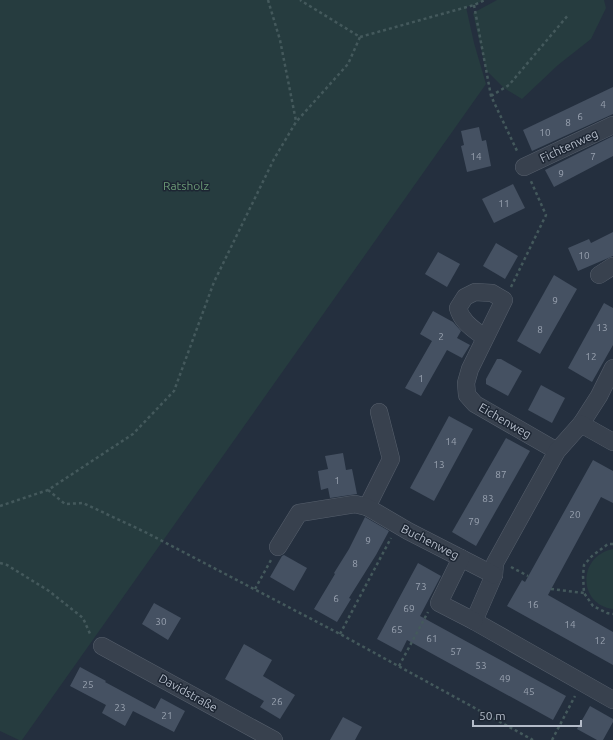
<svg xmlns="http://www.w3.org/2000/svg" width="613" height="740" font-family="Ubuntu,sans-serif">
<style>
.green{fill:#263c3f}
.building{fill:#455162}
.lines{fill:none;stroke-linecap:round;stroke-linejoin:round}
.minor-casing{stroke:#565f6c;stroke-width:18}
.path{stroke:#44595c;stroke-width:2.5;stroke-dasharray:3 3;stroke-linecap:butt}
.minor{stroke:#38414e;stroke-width:17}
.labels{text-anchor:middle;stroke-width:3;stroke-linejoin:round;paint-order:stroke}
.number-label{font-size:10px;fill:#98a1af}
.street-label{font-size:12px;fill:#b4bcc9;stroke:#1d2633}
.park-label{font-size:12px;fill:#6b9a76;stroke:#1d2633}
</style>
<rect width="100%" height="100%" fill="#242f3e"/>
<g class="green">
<polygon points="0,0 485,0 474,5 466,7 474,43 486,84 22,740 19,740 0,731"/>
<polygon points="497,0 604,0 606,8 591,39 558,65 522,99 504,88 486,70 473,13"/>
<path d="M 613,549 L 613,609 C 578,605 577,556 613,549 Z"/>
</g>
<g class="building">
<polygon points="613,87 613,114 532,151 523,130"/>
<polygon points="479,127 482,141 486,140 491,166 467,172 461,146 464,145 461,131"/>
<polygon points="613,136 613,156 554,187 545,170"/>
<polygon points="513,184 525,208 494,223 482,199"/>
<polygon points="613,232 613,256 578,271 568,248 589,239 591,243"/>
<polygon points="496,243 518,256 505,279 483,266"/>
<polygon points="438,252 460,264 447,287 425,274"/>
<polygon points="554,275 577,289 540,354 517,341"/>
<polygon points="604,303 613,308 613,345 592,382 568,368"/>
<polygon points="433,311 453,322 461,331 457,338 470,345 462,358 447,350 421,396 405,388 432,341 420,334"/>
<polygon points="497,359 501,359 522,371 508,396 486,384 486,379"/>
<polygon points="541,385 565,398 552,423 528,410"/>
<polygon points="449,416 473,429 434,501 410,488"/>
<polygon points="506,438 530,451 476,546 452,532"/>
<polygon points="343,453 346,470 352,469 357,494 330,498 328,488 321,490 318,471 328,469 325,456"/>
<polygon points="593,460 613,471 613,503 601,497 548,595 613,632 613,665 507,606 522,580 525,582"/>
<polygon points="365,517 389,531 376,555 349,598 351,599 337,622 314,609 335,574 334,573 349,549"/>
<polygon points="284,555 307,568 294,591 270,577 282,556"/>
<polygon points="418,563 441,576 420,616 566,696 553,720 407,640 401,652 377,639"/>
<polygon points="154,603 181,618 168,640 142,624"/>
<polygon points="244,644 272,660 263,676 295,695 280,719 260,707 264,701 225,679"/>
<polygon points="80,667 106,681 105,682 155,709 161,698 185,711 174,732 133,711 125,726 102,713 106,705 70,686"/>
<polygon points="590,706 613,719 613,722 603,740 597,740 577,729"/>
<polygon points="343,717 362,727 355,740 330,740"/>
</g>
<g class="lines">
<g class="minor-casing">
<g id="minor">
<polyline points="524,167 613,125"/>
<polyline points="599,275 613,266"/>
<path d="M 485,338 C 474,329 462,323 458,308 L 465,297 L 475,292 L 492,293 L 504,300 L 470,369 L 466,383 L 467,395 L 475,404 L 557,451"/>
<polyline points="581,424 599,396 613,368"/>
<polyline points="613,442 581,424 557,451 495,563 494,575 474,621 613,700"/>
<polyline points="367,507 391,459 379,412"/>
<polyline points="278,547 299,513 355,504 367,507 408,531 494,575"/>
<polyline points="461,558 439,603 474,621"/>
<polyline points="102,646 274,740"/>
</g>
</g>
<g class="path">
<polyline points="268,0 280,40 296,121"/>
<polyline points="474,5 491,96 518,153"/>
<polyline points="360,37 474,5 485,0"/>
<polyline points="491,96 509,85 569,14"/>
<polyline points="511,287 546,215 530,179"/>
<polyline points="48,490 65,504 83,503 145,532 340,634 533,740"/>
<polyline points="0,506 48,490 133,434 174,391 214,282 274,159 296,122 348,64 360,37 300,0"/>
<polyline points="613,544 608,544 592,556 584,565 583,576 584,593 593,606 607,613 613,614"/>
<polyline points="0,563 7,565 49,591 83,618 91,636"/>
<polyline points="511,567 528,576"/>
<polyline points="255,589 271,560"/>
<polyline points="551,589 584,593"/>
<polyline points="340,634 391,538"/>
<polyline points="399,666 428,612"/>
<polyline points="552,740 575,696"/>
</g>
<use href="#minor" class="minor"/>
</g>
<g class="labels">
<g class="number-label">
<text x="603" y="108">4</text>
<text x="580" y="120">6</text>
<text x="568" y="126">8</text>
<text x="545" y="136">10</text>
<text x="476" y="160">14</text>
<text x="593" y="160">7</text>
<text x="561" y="177">9</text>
<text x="504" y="207">11</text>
<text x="584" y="259">10</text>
<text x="555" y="304">9</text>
<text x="602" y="331">13</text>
<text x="540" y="333">8</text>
<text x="441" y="340">2</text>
<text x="591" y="360">12</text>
<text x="421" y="382">1</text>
<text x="451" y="445">14</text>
<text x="439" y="468">13</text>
<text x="501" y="478">87</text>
<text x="337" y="484">1</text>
<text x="488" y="502">83</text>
<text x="575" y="518">20</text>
<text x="474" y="525">79</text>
<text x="368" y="544">9</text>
<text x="355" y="567">8</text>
<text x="421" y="590">73</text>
<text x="336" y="602">6</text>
<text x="533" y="608">16</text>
<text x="409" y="612">69</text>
<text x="161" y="625">30</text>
<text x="570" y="628">14</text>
<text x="397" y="633">65</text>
<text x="432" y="642">61</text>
<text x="600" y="644">12</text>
<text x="456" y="655">57</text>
<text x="481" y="669">53</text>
<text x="505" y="682">49</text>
<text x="88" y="688">25</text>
<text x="529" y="695">45</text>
<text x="277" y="705">26</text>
<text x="120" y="711">23</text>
<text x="167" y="719">21</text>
</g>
<g class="street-label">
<text transform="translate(569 146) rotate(-25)" y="4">Fichtenweg</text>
<text transform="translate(505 421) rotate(30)" y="4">Eichenweg</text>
<text transform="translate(430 542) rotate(27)" y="4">Buchenweg</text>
<text transform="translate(188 693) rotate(29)" y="4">Davidstraße</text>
</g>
<g class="park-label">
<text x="186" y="190">Ratsholz</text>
</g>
</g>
<path d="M473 720v6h108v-6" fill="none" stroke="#b4bcc9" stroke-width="2"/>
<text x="479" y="720" font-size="12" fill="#b4bcc9" stroke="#1d2633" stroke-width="3" paint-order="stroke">50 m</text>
</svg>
